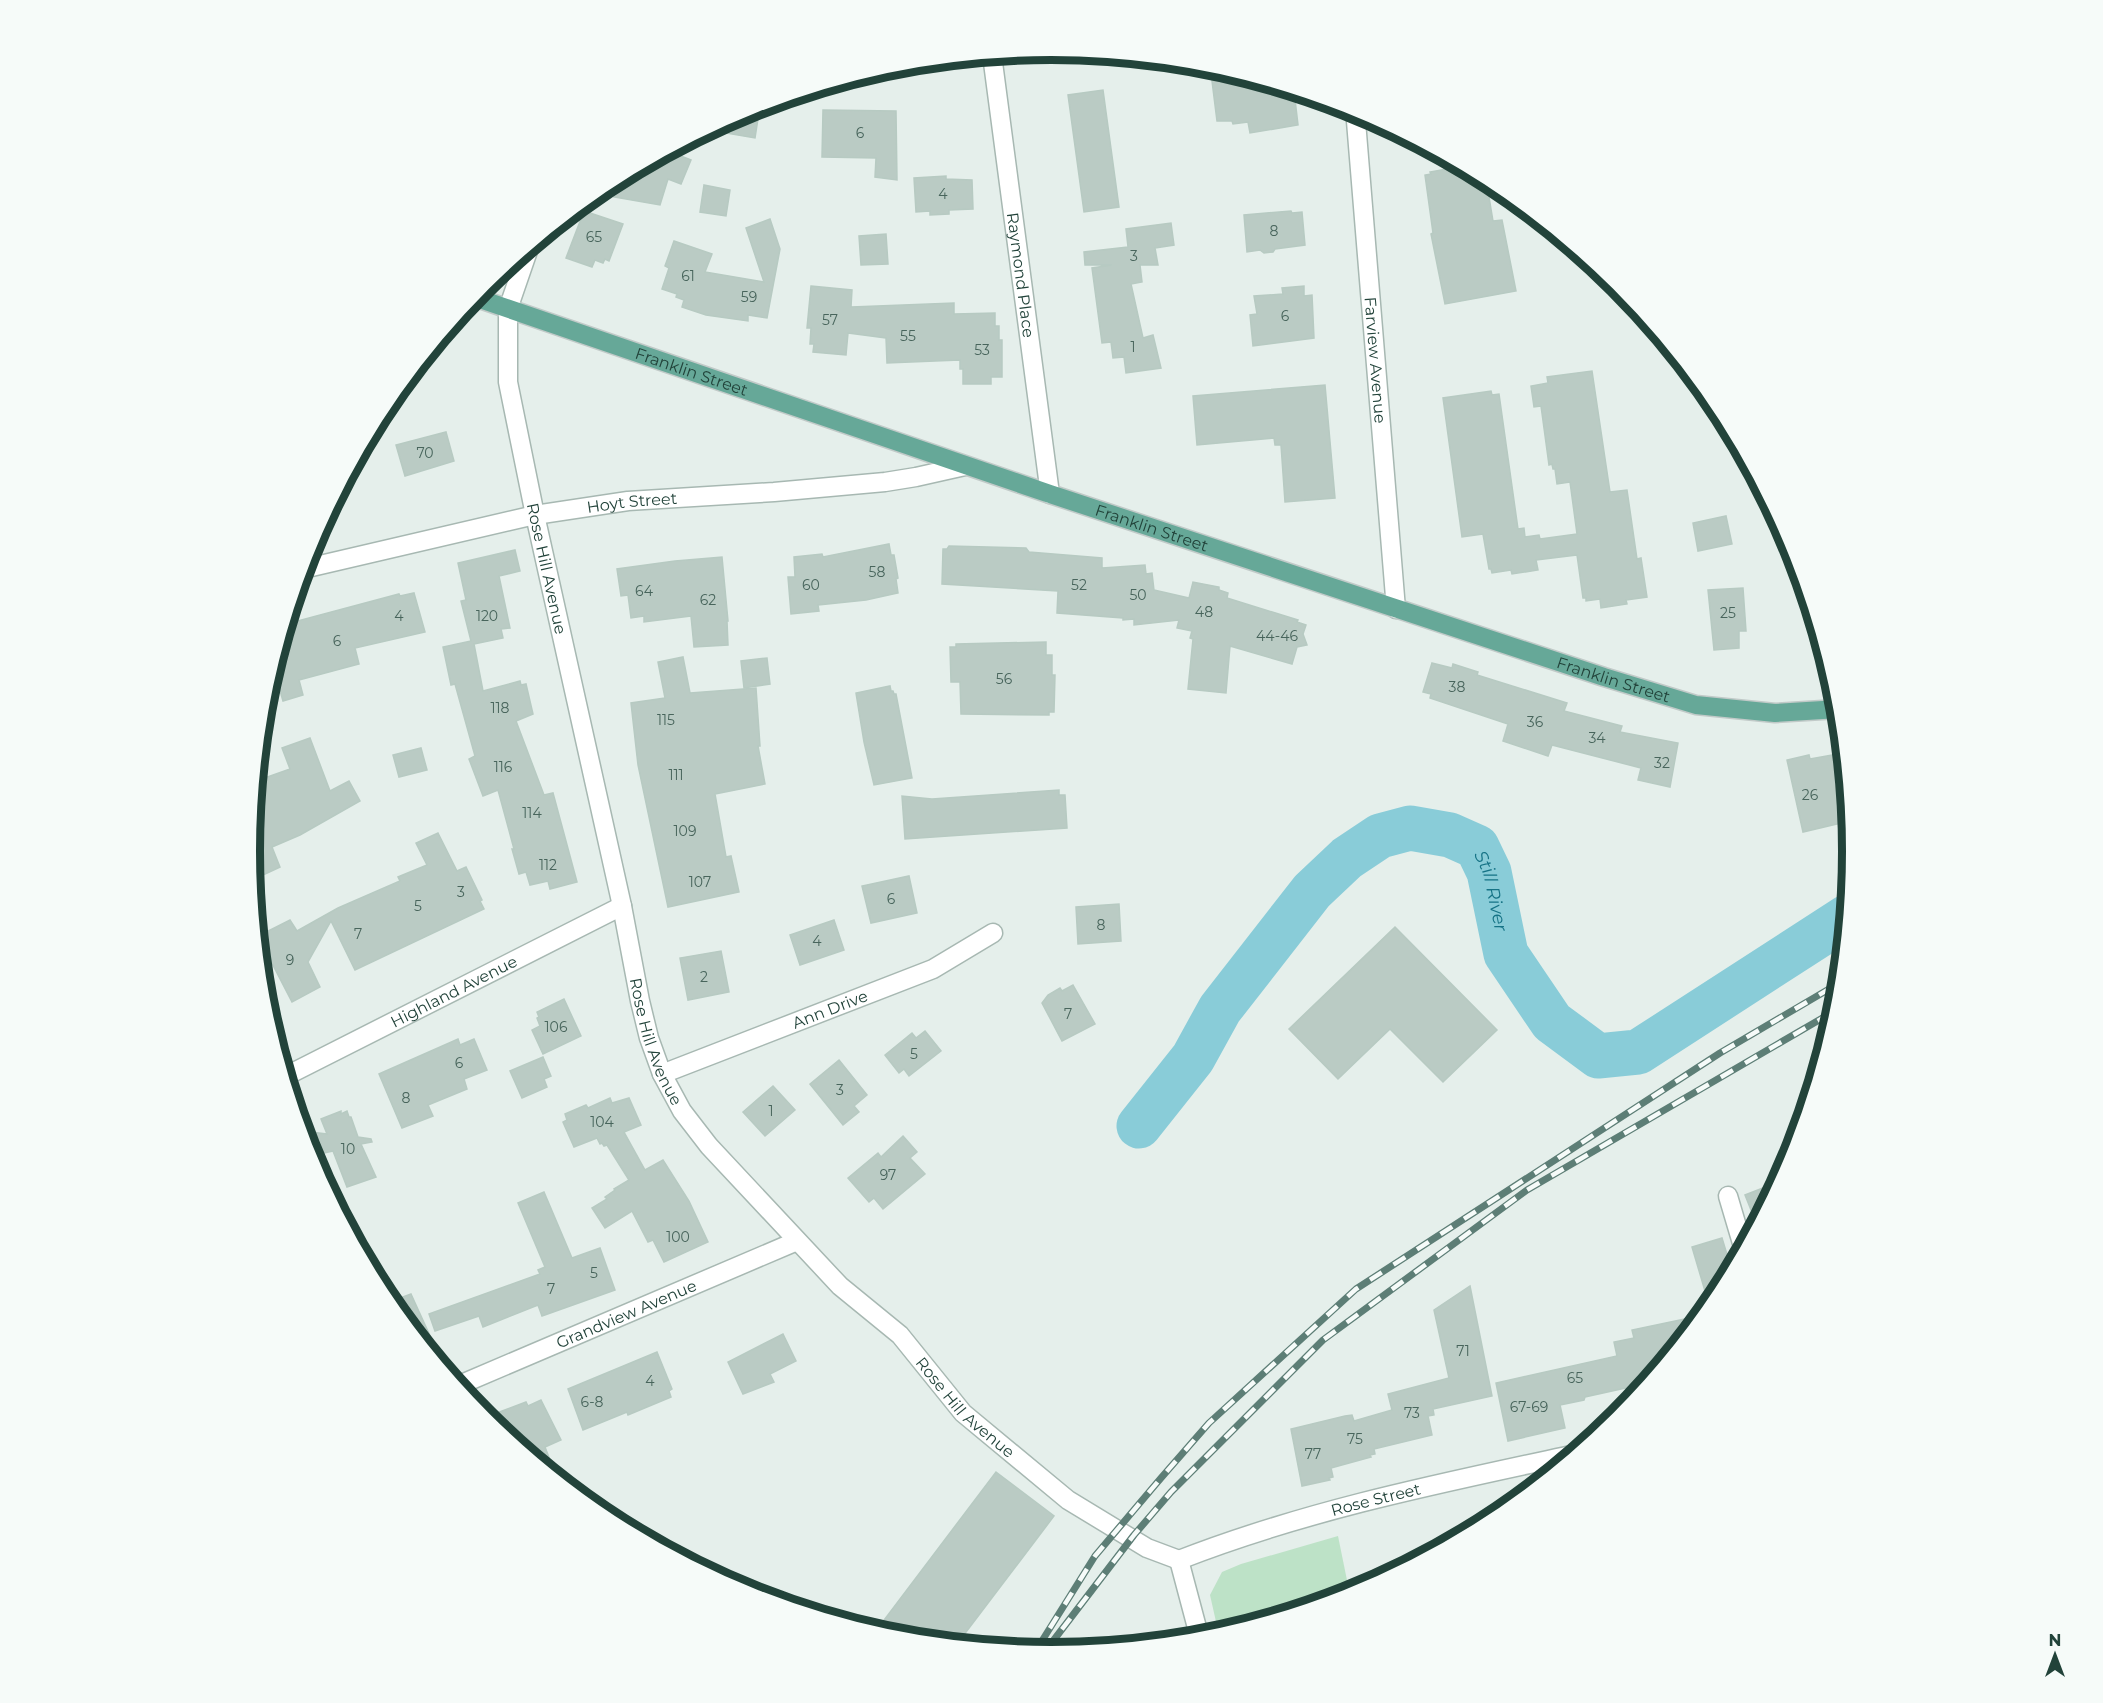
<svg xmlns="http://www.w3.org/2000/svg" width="2103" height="1703" font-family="Montserrat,sans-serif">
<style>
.green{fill:#bde2c7}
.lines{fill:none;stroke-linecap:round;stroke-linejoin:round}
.river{stroke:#89ccd8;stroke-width:45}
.building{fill:#bacbc4;stroke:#b7cac2;stroke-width:1.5}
.minor-casing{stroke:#a7b8b2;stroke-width:21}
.major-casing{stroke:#c1cac8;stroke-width:21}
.minor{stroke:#fff;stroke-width:18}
.major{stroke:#66a898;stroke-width:18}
.rail-casing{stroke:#5d7e76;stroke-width:7}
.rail{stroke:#f6fbf9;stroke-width:4.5;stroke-dasharray:14;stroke-linecap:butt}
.labels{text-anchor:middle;stroke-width:6;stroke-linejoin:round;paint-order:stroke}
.number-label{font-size:14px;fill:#48655c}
.street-label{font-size:16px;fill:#22433a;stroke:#f6fbf9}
.water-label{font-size:18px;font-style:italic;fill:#167386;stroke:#f6fbf9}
.rim{fill:none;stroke:#22433a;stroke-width:8}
</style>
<rect width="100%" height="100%" fill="#e5efeb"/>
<polygon class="green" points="1338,1536 1350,1595 1219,1635 1210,1595 1222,1572 1241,1564"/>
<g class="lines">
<path class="river" id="s1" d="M 1139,1126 L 1193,1058 L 1220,1009 L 1312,891 L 1347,858 L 1380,836 L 1410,828 L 1450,835 L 1477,847 L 1489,872 L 1506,954 L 1552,1022 L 1598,1056 L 1638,1052 L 1847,917"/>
</g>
<g class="building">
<polygon points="1229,71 1294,91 1298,125 1250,133 1248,122 1233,124 1232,121 1217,121 1211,73"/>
<polygon points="1103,90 1119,207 1084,212 1068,95"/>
<polygon points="760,106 755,138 708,130 745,110"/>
<polygon points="823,110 896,111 897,180 875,177 876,158 822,157"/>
<polygon points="668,151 691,160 681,184 668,179 660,205 614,197 621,177 631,171 647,177 654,159"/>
<polygon points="1463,166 1486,179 1493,221 1502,220 1516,291 1445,304 1431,234 1433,233 1425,175 1431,174 1430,172"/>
<polygon points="946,176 946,179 972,180 973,209 949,210 949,214 930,215 930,211 916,212 914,178"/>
<polygon points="704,185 730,190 726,216 700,212"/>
<polygon points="584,211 623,224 609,261 605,259 603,263 595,260 592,267 566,258"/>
<polygon points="1291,211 1292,213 1302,212 1305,245 1275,249 1273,252 1264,253 1260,250 1247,252 1244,215"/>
<polygon points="770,219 780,249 767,318 748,315 748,321 706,315 682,307 684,300 676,297 677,294 662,289 669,268 665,266 674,241 712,254 705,272 764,282 746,228"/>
<polygon points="1171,223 1174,245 1155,248 1158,265 1140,265 1142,282 1131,284 1143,338 1153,335 1161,368 1126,373 1124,357 1113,358 1111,342 1102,343 1092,268 1112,265 1085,265 1084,252 1128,247 1126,229"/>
<polygon points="886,234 888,264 861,265 859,236"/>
<polygon points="811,286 852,290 851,307 954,303 954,314 995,313 995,326 999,326 999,340 1002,340 1002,377 991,377 991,384 963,384 963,369 960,369 960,360 887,363 886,338 848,333 846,355 813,352 814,344 810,344 811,328 807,328"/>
<polygon points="1304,286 1304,296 1312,295 1314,338 1253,346 1250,315 1257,314 1254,296 1283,294 1282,288"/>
<polygon points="1592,371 1610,492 1627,490 1637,559 1641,558 1647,597 1626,600 1627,604 1601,608 1600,599 1586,601 1586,598 1583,598 1577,555 1536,560 1538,570 1512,574 1511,570 1492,573 1491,569 1489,569 1483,534 1462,537 1443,398 1491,391 1492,395 1499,394 1518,529 1524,528 1525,537 1539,535 1540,539 1577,534 1570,482 1557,484 1555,469 1553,469 1552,464 1549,465 1541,406 1534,407 1531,386 1548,383 1547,377"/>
<polygon points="1325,385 1335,498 1285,502 1281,445 1275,445 1274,438 1197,445 1193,396"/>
<polygon points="446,432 454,461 405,476 396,445"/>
<polygon points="1726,516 1732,544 1698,551 1693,523"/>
<polygon points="889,544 891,555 894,555 898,578 896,579 898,593 866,600 818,605 819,611 791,614 788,577 795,577 794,557 822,554 823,557"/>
<polygon points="949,546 1026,548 1029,552 1102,558 1102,568 1145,565 1146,574 1152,573 1154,590 1189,598 1193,582 1219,587 1219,590 1228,593 1227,598 1298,620 1297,622 1306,625 1303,634 1307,645 1297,647 1292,664 1230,646 1226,693 1188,689 1193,639 1190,638 1192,631 1177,628 1179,620 1134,625 1134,619 1123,620 1123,618 1057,613 1058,591 942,584 943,549 947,549"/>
<polygon points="515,550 520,571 499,576 510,628 501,629 503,638 474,644 483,691 520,681 521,685 526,684 533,714 516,721 544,795 553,793 577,882 550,889 548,881 530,885 526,872 519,874 512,849 514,849 498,790 483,796 469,759 475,756 455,684 451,685 443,647 471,641 461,601 466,600 458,563"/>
<polygon points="722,557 728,621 727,621 728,645 694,647 691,616 644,622 644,616 631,618 628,595 621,596 617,569 675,561"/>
<polygon points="1743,588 1746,631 1739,631 1739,648 1714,650 1708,590"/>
<polygon points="414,593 425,632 355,648 359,664 299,680 303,695 283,701 279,687 266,691 286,624 399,594 400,596"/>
<polygon points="1046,642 1046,655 1052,655 1052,675 1055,675 1054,712 1049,712 1049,715 961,714 960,682 951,682 950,647 956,647 956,644"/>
<polygon points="683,657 690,693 756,688 760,746 758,746 765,784 715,794 726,857 731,856 739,892 668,907 638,765 631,703 665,698 658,662"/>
<polygon points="767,658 770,684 744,688 741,661"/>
<polygon points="1432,663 1452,668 1453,664 1478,672 1477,675 1567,703 1564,711 1622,726 1620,732 1678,743 1670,787 1638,780 1641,768 1552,745 1548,756 1503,741 1508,724 1430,698 1431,694 1423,692"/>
<polygon points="890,686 891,691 893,691 894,694 896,694 912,778 874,785 864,742 856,693"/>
<polygon points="310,738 330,791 349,781 360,801 300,835 272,847 280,867 252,880 250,851 256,781 290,769 282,748"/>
<polygon points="421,748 427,770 399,777 393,755"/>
<polygon points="1844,753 1850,821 1803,832 1787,760 1809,755 1810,759"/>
<polygon points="1059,790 1059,795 1065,795 1067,828 905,839 902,796 932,799"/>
<polygon points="438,833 457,871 466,867 482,900 480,901 484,909 355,970 331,921 308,962 320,987 292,1002 259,938 269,933 268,931 290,920 297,931 338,908 400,881 398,877 427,865 416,843"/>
<polygon points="909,876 917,913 871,923 862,886"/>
<polygon points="1119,904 1121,941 1078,944 1076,907"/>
<polygon points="834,920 844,950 800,965 790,935"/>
<polygon points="1395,927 1497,1030 1443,1082 1390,1029 1338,1079 1289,1029"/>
<polygon points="721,951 729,992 688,1000 680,958"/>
<polygon points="1073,985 1095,1024 1062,1041 1042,1003 1048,995 1060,988 1062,991"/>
<polygon points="564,999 581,1036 543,1054 532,1030 540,1026 537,1018 539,1017 537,1012"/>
<polygon points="925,1031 941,1051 909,1076 904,1069 899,1073 885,1055 912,1033 916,1038"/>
<polygon points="458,1039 460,1045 474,1039 487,1070 464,1079 467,1089 428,1105 433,1116 402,1128 379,1074"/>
<polygon points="543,1057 551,1076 544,1079 547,1087 522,1098 510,1071"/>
<polygon points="839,1060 867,1095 854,1106 859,1112 843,1125 810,1084"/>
<polygon points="773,1086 795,1110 765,1136 743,1112"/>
<polygon points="610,1098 612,1103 629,1098 641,1125 624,1132 645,1170 663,1160 689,1201 708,1242 664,1262 653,1240 648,1242 632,1211 605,1228 592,1208 607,1199 605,1197 615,1190 614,1189 629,1180 607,1145 604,1146 602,1143 600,1144 597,1138 574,1147 563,1122 567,1120 565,1114 586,1105 588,1108"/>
<polygon points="341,1111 341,1114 347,1111 349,1117 351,1117 358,1137 371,1139 372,1142 361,1144 376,1177 347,1187 333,1151 310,1156 302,1131 327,1134 321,1119"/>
<polygon points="903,1136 917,1152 910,1158 925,1174 883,1209 874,1198 869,1202 848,1178 878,1153 881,1157"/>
<polygon points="1781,1181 1768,1205 1757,1225 1745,1195"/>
<polygon points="544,1192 572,1258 600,1248 615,1290 542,1316 538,1305 483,1327 479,1316 435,1331 429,1314 540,1274 538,1270 545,1267 518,1203"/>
<polygon points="1722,1238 1732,1271 1718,1297 1710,1308 1692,1247"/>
<polygon points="1470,1286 1492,1396 1433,1409 1434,1415 1428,1416 1432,1435 1374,1449 1375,1454 1370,1455 1371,1457 1331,1468 1333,1477 1329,1478 1330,1480 1302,1486 1291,1429 1345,1416 1352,1415 1354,1421 1392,1410 1388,1394 1449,1378 1434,1310"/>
<polygon points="411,1294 436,1349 430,1353 389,1302"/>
<polygon points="1704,1315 1648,1383 1585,1397 1584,1400 1560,1405 1565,1428 1508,1441 1496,1383 1617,1356 1614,1342 1634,1338 1632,1330"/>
<polygon points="783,1334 796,1361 770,1374 774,1382 743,1394 728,1362"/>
<polygon points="657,1352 672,1389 669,1391 671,1397 628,1415 627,1412 583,1430 568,1389"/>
<polygon points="541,1400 561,1440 545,1447 557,1478 501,1432 494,1414 526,1402 528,1406"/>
<polygon points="996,1472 1054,1516 957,1644 895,1638 875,1632"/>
</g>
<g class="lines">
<g class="minor-casing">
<g id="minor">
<path id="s2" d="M 992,55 L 1050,494"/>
<path id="s3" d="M 1355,109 L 1396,609"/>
<path id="s4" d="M 529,248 L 508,309 L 508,382 L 535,515 L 622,906 L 640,1001 L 649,1038 L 662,1074 L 682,1111 L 709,1146 L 840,1286 L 900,1335 L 963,1413 L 1068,1500 L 1147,1548 L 1179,1560"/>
<path id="s5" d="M 303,569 L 535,515 L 628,501 L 774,492 L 885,482 L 916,477 L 965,466"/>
<path id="s6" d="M 662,1074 L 933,969 L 993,933"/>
<path id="s7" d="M 286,1076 L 622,906"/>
<polyline points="1728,1196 1744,1250"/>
<path id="s8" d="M 457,1386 L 797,1241"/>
<path id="s9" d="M 1179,1560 C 1307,1510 1441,1483 1576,1454"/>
<polyline points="1179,1560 1200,1639"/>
</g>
</g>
<g class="major-casing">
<g id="major">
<path id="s10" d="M 474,297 L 1050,494 L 1604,677 L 1696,705 L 1775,713 L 1839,709"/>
</g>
</g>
<use href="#minor" class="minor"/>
<use href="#major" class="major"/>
<g class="rail-casing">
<g id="rail">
<polyline points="1035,1652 1095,1556 1161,1478 1209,1423 1356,1289 1720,1053 1841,982"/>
<polyline points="1047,1653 1053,1641 1134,1535 1171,1492 1323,1340 1527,1190 1838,1009"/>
</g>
</g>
<use href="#rail" class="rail"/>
</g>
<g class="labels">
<g class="number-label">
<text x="860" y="138">6</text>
<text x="943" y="199">4</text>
<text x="1274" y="236">8</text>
<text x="594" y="242">65</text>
<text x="1134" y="261">3</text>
<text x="688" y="281">61</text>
<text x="749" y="302">59</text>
<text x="1285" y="321">6</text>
<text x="830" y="325">57</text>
<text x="908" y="341">55</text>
<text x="1133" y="352">1</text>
<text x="982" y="355">53</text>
<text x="425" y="458">70</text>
<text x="877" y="577">58</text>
<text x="811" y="590">60</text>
<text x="1079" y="590">52</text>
<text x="644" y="596">64</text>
<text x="1138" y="600">50</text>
<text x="708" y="605">62</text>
<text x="1204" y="617">48</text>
<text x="1728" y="618">25</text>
<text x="399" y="621">4</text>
<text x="487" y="621">120</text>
<text x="1277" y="641">44-46</text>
<text x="337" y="646">6</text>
<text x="1004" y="684">56</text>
<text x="1457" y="692">38</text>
<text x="500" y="713">118</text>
<text x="666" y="725">115</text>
<text x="1535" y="727">36</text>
<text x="1597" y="743">34</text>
<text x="1662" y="768">32</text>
<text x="503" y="772">116</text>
<text x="676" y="780">111</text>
<text x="1810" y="800">26</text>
<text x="532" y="818">114</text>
<text x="685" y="836">109</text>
<text x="548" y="870">112</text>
<text x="700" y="887">107</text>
<text x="461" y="897">3</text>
<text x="891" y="904">6</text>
<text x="418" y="911">5</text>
<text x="1101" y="930">8</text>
<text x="358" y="939">7</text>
<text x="817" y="946">4</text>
<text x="290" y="965">9</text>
<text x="704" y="982">2</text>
<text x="1068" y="1019">7</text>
<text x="556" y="1032">106</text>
<text x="914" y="1059">5</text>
<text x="459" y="1068">6</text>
<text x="840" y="1095">3</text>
<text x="406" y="1103">8</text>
<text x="771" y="1116">1</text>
<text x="602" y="1127">104</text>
<text x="348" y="1154">10</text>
<text x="888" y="1180">97</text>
<text x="678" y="1242">100</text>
<text x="594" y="1278">5</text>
<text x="551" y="1294">7</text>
<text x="1463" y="1356">71</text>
<text x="1575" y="1383">65</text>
<text x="650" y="1386">4</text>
<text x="592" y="1407">6-8</text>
<text x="1529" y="1412">67-69</text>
<text x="1412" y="1418">73</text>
<text x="1355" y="1444">75</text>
<text x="1313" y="1459">77</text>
</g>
<g class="street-label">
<text dy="6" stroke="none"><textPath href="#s2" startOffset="222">Raymond Place</textPath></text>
<text dy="6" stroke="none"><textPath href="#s3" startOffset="252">Farview Avenue</textPath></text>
<text dy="6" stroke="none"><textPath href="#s10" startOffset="230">Franklin Street</textPath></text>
<text dy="6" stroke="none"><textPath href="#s5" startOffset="336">Hoyt Street</textPath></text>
<text dy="6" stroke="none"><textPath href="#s10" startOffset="716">Franklin Street</textPath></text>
<text dy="6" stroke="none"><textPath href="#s4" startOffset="328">Rose Hill Avenue</textPath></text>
<text dy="6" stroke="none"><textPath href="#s10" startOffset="1202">Franklin Street</textPath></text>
<text dy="6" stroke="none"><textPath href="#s7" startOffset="188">Highland Avenue</textPath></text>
<text dy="6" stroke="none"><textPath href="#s6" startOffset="180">Ann Drive</textPath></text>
<text dy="6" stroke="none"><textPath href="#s4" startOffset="814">Rose Hill Avenue</textPath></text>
<text dy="6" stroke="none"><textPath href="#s8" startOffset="184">Grandview Avenue</textPath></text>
<text dy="6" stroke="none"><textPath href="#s4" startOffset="1300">Rose Hill Avenue</textPath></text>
<text dy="6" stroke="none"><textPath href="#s9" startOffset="206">Rose Street</textPath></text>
</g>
<g class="water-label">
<text dy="6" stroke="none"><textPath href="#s1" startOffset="528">Still River</textPath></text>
</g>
</g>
<path d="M0 0H2103V1703H0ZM260 851a791 791 0 1 1 1582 0a791 791 0 1 1-1582 0Z" fill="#f6fbf9" fill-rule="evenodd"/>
<path class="rim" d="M260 851a791 791 0 1 1 1582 0a791 791 0 1 1-1582 0Z"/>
<g transform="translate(2055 1655)" stroke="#f6fbf9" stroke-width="4.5" paint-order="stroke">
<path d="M0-4.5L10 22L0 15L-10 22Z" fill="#22433a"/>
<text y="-9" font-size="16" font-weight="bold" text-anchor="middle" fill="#22433a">N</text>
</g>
</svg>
